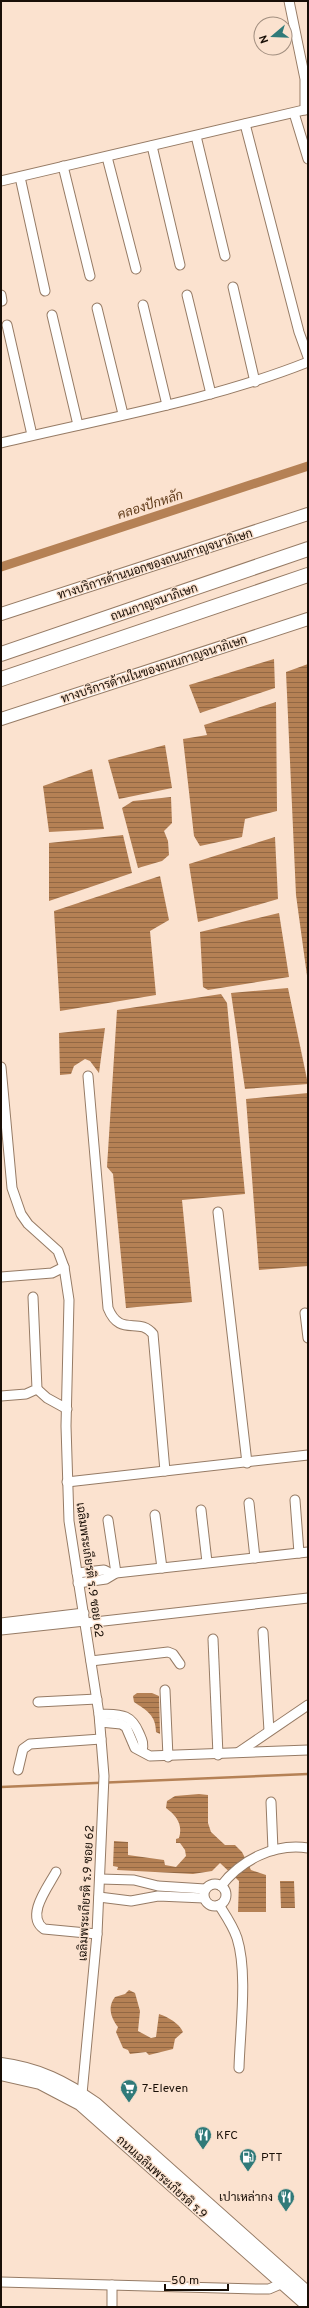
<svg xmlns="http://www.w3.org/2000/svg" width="309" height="2308" font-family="Overpass,Sarabun,sans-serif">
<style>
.water{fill:url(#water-rules)}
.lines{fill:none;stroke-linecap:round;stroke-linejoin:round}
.stream{stroke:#b58155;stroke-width:2.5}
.canal{stroke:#b58155;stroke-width:9}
.minor-casing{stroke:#967b65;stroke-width:11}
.major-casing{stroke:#967b65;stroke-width:14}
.highway-casing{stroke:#967b65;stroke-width:16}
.minor{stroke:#fff;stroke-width:9}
.major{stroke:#fff;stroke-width:12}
.highway{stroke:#fff;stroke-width:14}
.labels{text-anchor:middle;stroke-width:3;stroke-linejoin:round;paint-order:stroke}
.street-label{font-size:12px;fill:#190f07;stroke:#fbe2cf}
.poi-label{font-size:12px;fill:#190f07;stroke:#fbe2cf;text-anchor:start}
.water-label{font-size:13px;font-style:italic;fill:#5e3917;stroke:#fbe2cf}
</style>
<defs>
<pattern id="water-rules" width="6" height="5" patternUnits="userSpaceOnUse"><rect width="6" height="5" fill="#b58155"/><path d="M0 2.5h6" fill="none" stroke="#926844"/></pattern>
</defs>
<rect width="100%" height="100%" fill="#fbe2cf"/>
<g class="water">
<polygon points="274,659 275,688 200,713 189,685"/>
<polygon points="308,664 308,983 296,895 286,672"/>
<polygon points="276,702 277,811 245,819 242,837 200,846 194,836 183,739 207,735 204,725"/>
<polygon points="165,745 172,788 119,799 108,760"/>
<polygon points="92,769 104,829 49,832 43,786"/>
<polygon points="171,797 172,823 164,831 168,841 169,855 162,861 138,868 122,808 133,801"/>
<polygon points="123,835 132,873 49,901 49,843"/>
<polygon points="275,837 278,899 198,922 189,864"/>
<polygon points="160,876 169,920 150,931 156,995 60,1011 54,911"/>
<polygon points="279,913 289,977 208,990 203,987 200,932"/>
<polygon points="288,988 308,1084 245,1089 231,993"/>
<polygon points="221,994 227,1003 245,1194 182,1200 192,1302 126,1308 113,1174 107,1167 117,1010"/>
<polygon points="105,1028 99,1073 90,1061 85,1059 74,1066 71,1074 60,1075 59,1033"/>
<polygon points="308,1093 308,1266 259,1270 246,1099"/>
<path d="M 137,1693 L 152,1693 L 159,1696 L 160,1734 L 156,1732 C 156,1715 146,1710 134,1702 L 133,1696 Z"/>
<path d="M 199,1794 L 208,1795 L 208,1823 L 211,1832 L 225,1845 L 235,1845 L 242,1852 L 251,1870 L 266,1875 L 266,1912 L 238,1912 L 239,1881 L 220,1863 L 212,1871 L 193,1874 L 117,1870 L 118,1867 L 113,1866 L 114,1841 L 128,1842 L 128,1855 L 164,1860 L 165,1865 L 176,1867 L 186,1856 L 185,1850 L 180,1843 L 176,1843 L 176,1839 L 179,1838 C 183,1825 177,1816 166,1808 L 167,1801 L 175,1796 Z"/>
<polygon points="280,1881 294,1881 295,1908 281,1908"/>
<path d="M 129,1990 L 135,1993 L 140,2011 L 138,2031 L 151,2038 L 156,2037 L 159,2014 C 168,2017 179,2023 183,2032 L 175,2039 L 173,2049 L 149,2055 L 146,2052 L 130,2054 L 128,2050 L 123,2048 L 116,2032 L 118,2027 C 111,2018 107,2007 115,1997 L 125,1994 Z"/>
</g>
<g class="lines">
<polyline class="stream" points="1,1787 308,1774"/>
<polyline class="canal" points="1,567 308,466"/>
<g class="minor-casing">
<g id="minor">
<polyline points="289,1 305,79 305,110"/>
<polyline points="294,113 308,159"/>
<polyline points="245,124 299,332 308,357"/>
<polyline points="196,136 225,256"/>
<polyline points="152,146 180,265"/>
<polyline points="107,157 136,269"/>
<polyline points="63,166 90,276"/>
<polyline points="20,177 45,291"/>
<polyline points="1,181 308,109"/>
<polyline points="233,287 255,382"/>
<polyline points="1,295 2,301"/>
<polyline points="187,295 211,394"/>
<polyline points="143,305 167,405"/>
<polyline points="97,308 123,414"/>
<polyline points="52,315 78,425"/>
<polyline points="7,325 32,435"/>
<path d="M 1,443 C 104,418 210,401 308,362"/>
<polyline points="1,1067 12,1188 21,1214 28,1224 58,1251 64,1267 69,1300 66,1426 69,1521 99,1714 104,1776 97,1934 82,2094"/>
<path d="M 88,1076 L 108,1308 C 120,1338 139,1316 153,1334 L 165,1471"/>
<polyline points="218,1212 247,1463"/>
<polyline points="1,1277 52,1273 64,1267"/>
<polyline points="305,1313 308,1338"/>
<polyline points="37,1389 47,1398 67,1409"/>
<polyline points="1,1396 26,1394 37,1389 33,1297"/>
<polyline points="67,1482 308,1455"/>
<polyline points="295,1500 299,1553"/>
<polyline points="249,1503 255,1558"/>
<polyline points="201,1510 207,1562"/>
<polyline points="155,1515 162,1568"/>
<polyline points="108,1520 116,1573"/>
<polyline points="77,1573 104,1570 112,1574"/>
<polyline points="78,1583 106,1579 116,1573 308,1552"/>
<polyline points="1,1623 84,1613"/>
<polyline points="86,1623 308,1598"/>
<polyline points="1,1630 85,1621"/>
<polyline points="263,1632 269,1731"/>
<polyline points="213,1639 218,1755"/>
<polyline points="91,1661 168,1652 173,1654 180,1664"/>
<polyline points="165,1690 168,1757"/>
<polyline points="38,1702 97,1699"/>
<path d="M 99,1714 C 119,1715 130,1712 139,1733 C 142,1740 144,1743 142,1751"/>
<polyline points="100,1722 121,1724 126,1727 135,1748 150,1756 308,1750"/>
<polyline points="239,1752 308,1705"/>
<polyline points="18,1770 23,1749 30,1744 101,1739"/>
<polyline points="271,1802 273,1850"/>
<path d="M 56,1872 C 48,1887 25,1916 44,1929 L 97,1934"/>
<polyline points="100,1879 134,1880 158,1886 205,1889"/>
<circle cx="215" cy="1895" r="11"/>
<path d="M 221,1886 C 241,1860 274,1843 308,1848"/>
<polyline points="99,1897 131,1901 158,1896 204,1898"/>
<path d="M 219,1905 C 226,1916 233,1926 237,1938 C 248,1973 240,2030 239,2068"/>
<polyline points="1,2282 256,2289 269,2289 283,2283"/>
<polyline points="112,2307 112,2285"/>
</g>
</g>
<g class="major-casing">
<g id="major">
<polyline points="1,614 308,514"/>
<polyline points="1,719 308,619"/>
<path d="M 1,2064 C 39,2069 65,2082 96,2104 L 308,2293"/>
<polyline points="1,2074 40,2083 80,2104 308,2306"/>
</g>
</g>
<g class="highway-casing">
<g id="highway">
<polyline points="1,654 308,549"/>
<polyline points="1,679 308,575"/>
</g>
</g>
<use href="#minor" class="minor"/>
<use href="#major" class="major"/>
<use href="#highway" class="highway"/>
</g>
<defs>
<g id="supermarket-pin" transform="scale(0.9)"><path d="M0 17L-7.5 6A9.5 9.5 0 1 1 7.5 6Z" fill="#307a79" stroke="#fbe2cf"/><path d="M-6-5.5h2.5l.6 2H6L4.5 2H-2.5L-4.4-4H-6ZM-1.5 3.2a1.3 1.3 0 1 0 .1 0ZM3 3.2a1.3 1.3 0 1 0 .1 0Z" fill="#fff"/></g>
<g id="restaurant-pin" transform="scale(0.9)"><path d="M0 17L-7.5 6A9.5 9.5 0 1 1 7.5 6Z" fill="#307a79" stroke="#fbe2cf"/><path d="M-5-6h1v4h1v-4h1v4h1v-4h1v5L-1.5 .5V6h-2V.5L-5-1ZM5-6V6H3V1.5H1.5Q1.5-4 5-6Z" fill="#fff"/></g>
<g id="fuel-pin" transform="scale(0.9)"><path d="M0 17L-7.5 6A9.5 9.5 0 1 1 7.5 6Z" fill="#307a79" stroke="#fbe2cf"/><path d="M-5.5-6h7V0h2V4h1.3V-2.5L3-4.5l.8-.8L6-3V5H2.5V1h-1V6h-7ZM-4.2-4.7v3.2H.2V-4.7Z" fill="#fff"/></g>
</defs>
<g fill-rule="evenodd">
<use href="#supermarket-pin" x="129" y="2088"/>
<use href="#restaurant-pin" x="203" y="2135"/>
<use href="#fuel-pin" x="248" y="2157"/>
<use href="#restaurant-pin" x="286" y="2197"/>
</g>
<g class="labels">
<g class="street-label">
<text transform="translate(155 564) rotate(-18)" y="4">ทางบริการด้านนอกของถนนกาญจนาภิเษก</text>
<text transform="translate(154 602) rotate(-19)" y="4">ถนนกาญจนาภิเษก</text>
<text transform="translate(154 669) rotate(-18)" y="4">ทางบริการด้านในของถนนกาญจนาภิเษก</text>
<text transform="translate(90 1570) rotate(82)" y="4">เฉลิมพระเกียรติ ร.9 ซอย 62</text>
<text transform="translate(86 1893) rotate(-87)" y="4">เฉลิมพระเกียรติ ร.9 ซอย 62</text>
<text transform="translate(162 2177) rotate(42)" y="4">ถนนเฉลิมพระเกียรติ ร.9</text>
</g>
<g class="poi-label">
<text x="142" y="2092">7-Eleven</text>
<text x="216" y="2139">KFC</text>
<text x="261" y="2161">PTT</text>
<text x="273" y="2201" text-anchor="end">เปาเหล่ากง</text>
</g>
<g class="water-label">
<text transform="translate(150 504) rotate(-18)" y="5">คลองปักหลัก</text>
</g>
</g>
<rect width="309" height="2308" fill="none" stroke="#190f07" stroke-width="4"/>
<g transform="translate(273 36) rotate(251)"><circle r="19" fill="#fbe2cf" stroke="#a18e7f"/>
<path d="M0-3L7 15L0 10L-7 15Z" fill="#307a79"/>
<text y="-6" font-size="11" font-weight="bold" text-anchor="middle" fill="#190f07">N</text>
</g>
<path d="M165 2284v6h63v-6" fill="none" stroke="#190f07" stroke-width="2"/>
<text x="171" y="2284" font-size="12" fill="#190f07" stroke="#fbe2cf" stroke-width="3" paint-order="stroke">50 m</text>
</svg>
